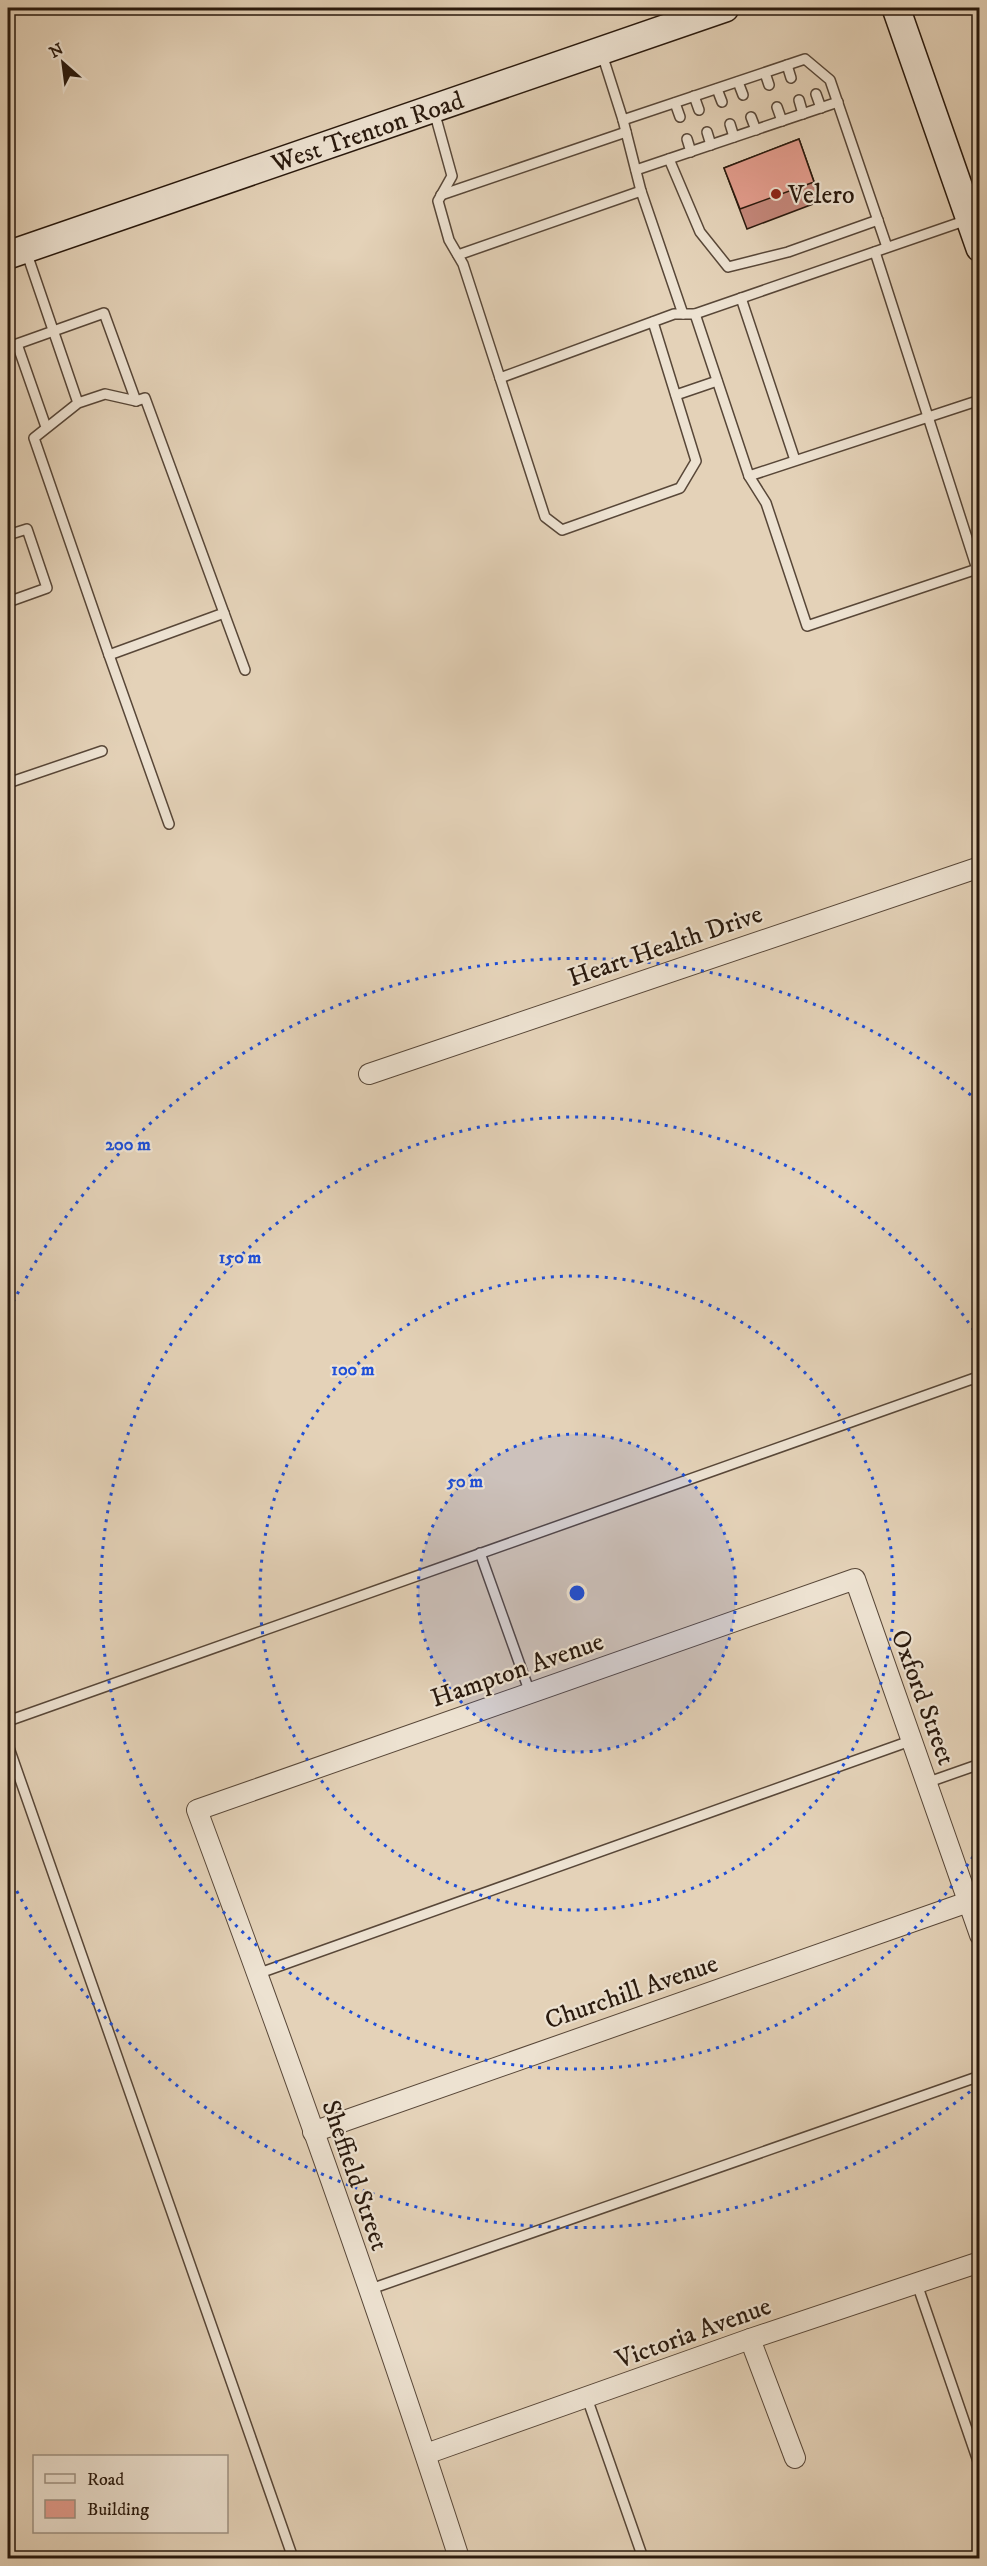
<svg xmlns="http://www.w3.org/2000/svg" width="987" height="2566" font-family="'IM FELL DW Pica',serif">
<style>
.lines{fill:none;stroke-linecap:round;stroke-linejoin:round}
.service-casing{stroke:#584738;stroke-width:12}
.minor-casing{stroke:#584738;stroke-width:22}
.secondary-casing{stroke:#29190d;stroke-width:30}
.service{stroke:#ede2d1;stroke-width:9}
.minor{stroke:#ede2d1;stroke-width:20}
.secondary{stroke:#ede2d1;stroke-width:27}
.wall{fill:#c4877a;stroke:#29190d;stroke-width:1.5}
.building{fill:#e49d8e;stroke:#29190d;stroke-width:1.5}
.ring{fill:none;stroke:#1d4ed8;stroke-width:3;stroke-dasharray:3 6}
.poi-dot{fill:#8f2418;stroke:#ede2d1;stroke-width:2}
.labels{text-anchor:middle;stroke-width:4.5;stroke-linejoin:round;paint-order:stroke}
.street-label{font-size:26px;fill:#29190d;stroke:#ede2d1}
.poi-label{font-size:26px;fill:#29190d;stroke:#ede2d1;text-anchor:start}
.centre{fill:#1d4ed8;stroke:#ede2d1;stroke-width:3}
.ring-label{font-size:18px;text-anchor:middle;font-weight:bold;fill:#1d4ed8;stroke:#ede2d1;stroke-width:4.5;stroke-linejoin:round;paint-order:stroke}
</style>
<rect width="100%" height="100%" fill="#e4d2b8"/>
<filter id="stains"><feTurbulence type="fractalNoise" baseFrequency=".00333" numOctaves="4"/><feColorMatrix values="0 0 0 0 .2 0 0 0 0 .09 0 0 0 0 .02 0 0 0 .5 -.17"/></filter>
<radialGradient id="worn" r=".72"><stop offset=".6" stop-color="#630" stop-opacity="0"/><stop offset="1" stop-color="#630" stop-opacity=".3"/></radialGradient>
<g class="lines">
<g class="service-casing">
<g id="service">
<polyline points="602,54 623,120 805,59 830,80 887,247"/>
<polyline points="787,65 791,78"/>
<polyline points="765,73 769,85"/>
<polyline points="738,82 743,95"/>
<polyline points="717,89 722,102"/>
<polyline points="816,94 821,108"/>
<polyline points="694,96 699,110"/>
<polyline points="799,100 803,114"/>
<polyline points="675,103 680,117"/>
<polyline points="777,107 782,121"/>
<polyline points="434,111 452,176 438,201 449,240 463,264 500,378 674,314 695,314 967,220"/>
<polyline points="751,117 756,130"/>
<polyline points="623,120 641,191 683,314"/>
<polyline points="730,124 734,137"/>
<polyline points="707,132 711,145"/>
<polyline points="687,139 691,152"/>
<polyline points="669,159 700,232 728,267 788,252 878,220"/>
<polyline points="636,170 838,102"/>
<polyline points="441,195 626,132"/>
<polyline points="26,251 78,403 34,438 109,655 224,613 145,398 136,401 105,394 78,403"/>
<polyline points="458,255 641,191"/>
<polyline points="741,298 795,460"/>
<polyline points="695,314 749,476 766,503 807,626 977,569 875,252"/>
<polyline points="500,378 545,517 562,530 680,488 696,461 653,322"/>
<polyline points="676,395 717,381"/>
<polyline points="46,427 17,344 104,313 136,401"/>
<polyline points="749,476 980,400"/>
<polyline points="8,535 27,529 47,588 8,602"/>
<polyline points="224,613 245,670"/>
<polyline points="109,655 169,824"/>
<polyline points="8,783 102,751"/>
<polyline points="480,1553 530,1693"/>
<polyline points="8,1721 975,1378 980,1391"/>
<polyline points="8,1745 293,2558"/>
<polyline points="926,1783 980,1764"/>
<polyline points="257,1974 910,1741"/>
<polyline points="917,2284 980,2467"/>
<polyline points="368,2290 980,2076"/>
<polyline points="587,2398 643,2558"/>
<polyline points="968,2558 980,2555"/>
</g>
</g>
<g class="minor-casing">
<g id="minor">
<polyline points="369,1074 980,867"/>
<polyline points="313,2132 968,1902"/>
<polyline points="750,2339 795,2458"/>
<polyline points="426,2454 750,2339 980,2262"/>
<path d="M 459,2558 C 378,2307 289,2058 197,1810 L 855,1579 L 980,1935"/>
</g>
</g>
<g class="secondary-casing">
<g id="secondary">
<polyline points="896,8 980,248"/>
<path id="s1" d="M 8,255 L 725,8"/>
</g>
</g>
<use href="#service" class="service"/>
<use href="#minor" class="minor"/>
<use href="#secondary" class="secondary"/>
</g>
<polygon class="wall" points="799,139 821,201 747,229 724,168"/>
<polygon class="building" points="799,139 814,182 740,209 724,168"/>
<circle cx="577" cy="1593" r="159" fill="#1d4ed8" fill-opacity=".12"/>
<g class="ring">
<circle cx="577" cy="1593" r="159"/>
<circle cx="577" cy="1593" r="317"/>
<path d="M978 1849A476 476 0 1 1 978 1337"/>
<path d="M977 2086A635 635 0 0 1 9 1876M9 1310A635 635 0 0 1 977 1100"/>
</g>
<circle class="poi-dot" cx="776" cy="194" r="6"/>
<g class="labels">
<g class="street-label">
<text dy="9" stroke="none"><textPath href="#s1" startOffset="380">West Trenton Road</textPath></text>
<text transform="translate(665 945) rotate(-19)" y="9">Heart Health Drive</text>
<text transform="translate(517 1669) rotate(-19)" y="9">Hampton Avenue</text>
<text transform="translate(924 1697) rotate(70)" y="9">Oxford Street</text>
<text transform="translate(631 1991) rotate(-19)" y="9">Churchill Avenue</text>
<text transform="translate(356 2175) rotate(71)" y="9">Sheffield Street</text>
<text transform="translate(693 2332) rotate(-20)" y="9">Victoria Avenue</text>
</g>
<g class="poi-label">
<text x="788" y="203">Velero</text>
</g>
</g>
<circle cx="577" cy="1593" r="9" class="centre"/>
<g class="ring-label">
<text x="128" y="1150">200 m</text>
<text x="240" y="1263">150 m</text>
<text x="353" y="1375">100 m</text>
<text x="465" y="1487">50 m</text>
</g>
<rect width="987" height="2566" fill="none" stroke="#e4d2b8" stroke-width="30"/>
<rect x="9" y="9" width="969" height="2548" fill="none" stroke="#29190d" stroke-width="3"/>
<rect x="15" y="15" width="957" height="2536" fill="none" stroke="#29190d" stroke-width="1.5"/>
<rect x="33" y="2455" width="195" height="78" fill="#ede2d1" stroke="#9f9283" stroke-width="1.5"/>
<rect x="45" y="2474" width="30" height="9" fill="#ede2d1" stroke="#9f9283" stroke-width="1.5"/>
<text x="87" y="2485" font-size="18" fill="#29190d">Road</text>
<rect x="45" y="2500" width="30" height="18" fill="#e49d8e" stroke="#9f9283" stroke-width="1.5"/>
<text x="87" y="2515" font-size="18" fill="#29190d">Building</text>
<g transform="translate(63 63) rotate(332)" stroke="#ede2d1" stroke-width="4.5" paint-order="stroke">
<path d="M0-4.5L10 22L0 15L-10 22Z" fill="#29190d"/>
<text y="-9" font-size="16" font-weight="bold" text-anchor="middle" fill="#29190d">N</text>
</g>
<rect width="100%" height="100%" filter="url(#stains)"/>
<rect width="100%" height="100%" fill="url(#worn)"/>
</svg>
